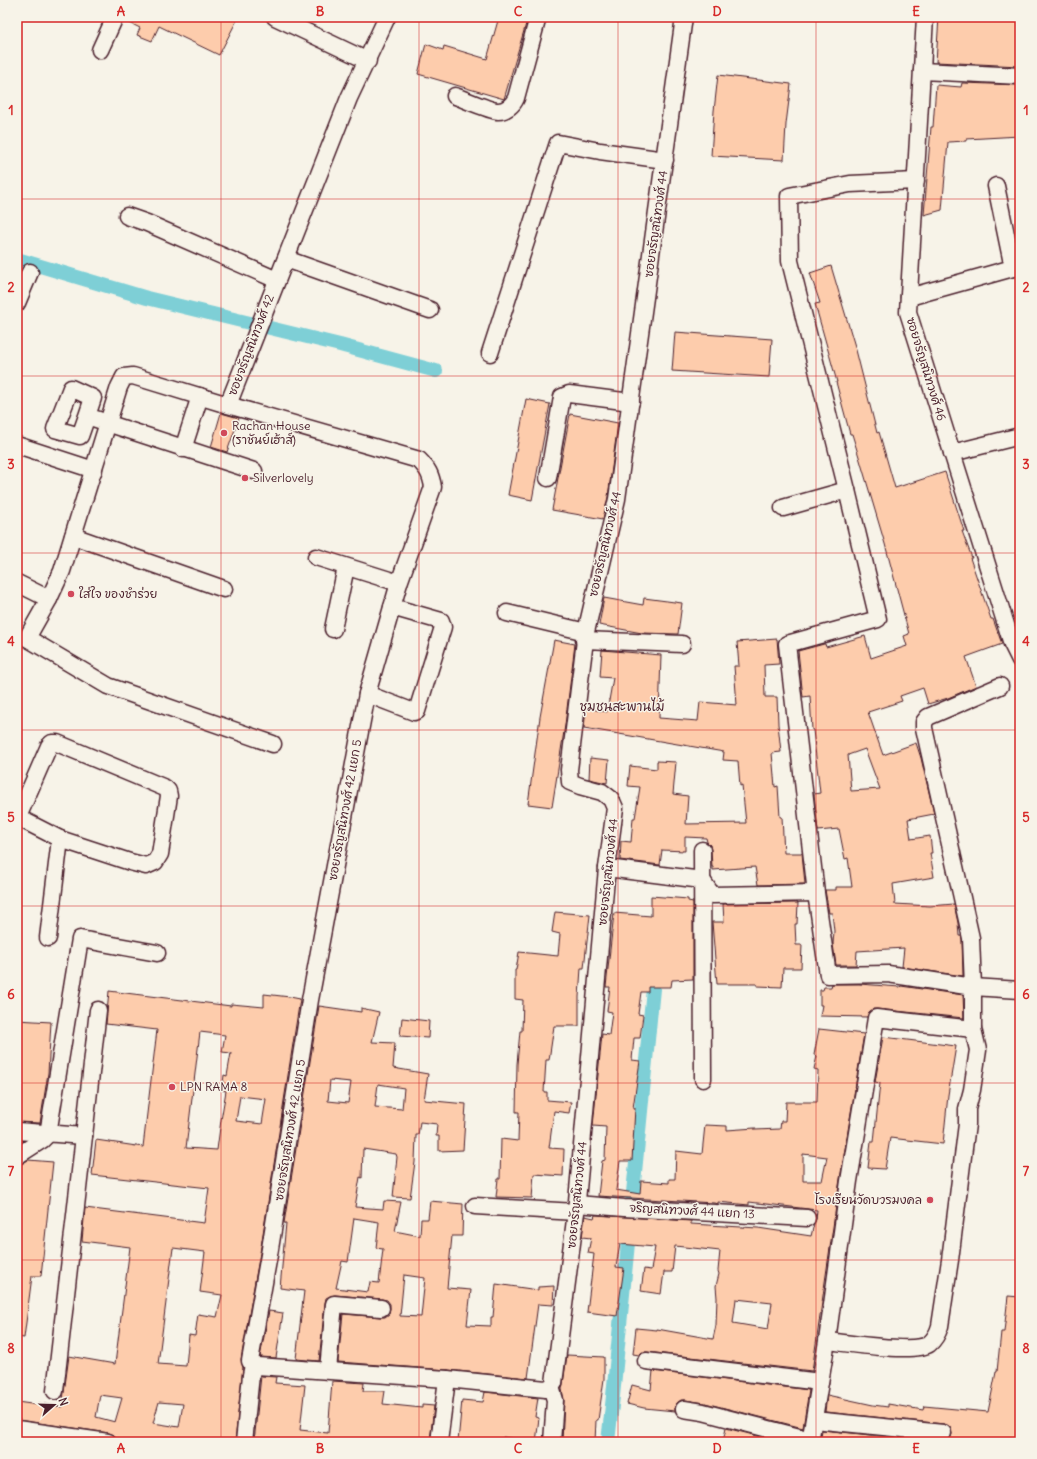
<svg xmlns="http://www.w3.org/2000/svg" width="1037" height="1459" font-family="Delius,'Playpen Sans Thai',sans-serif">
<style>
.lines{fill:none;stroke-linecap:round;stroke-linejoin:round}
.canal{stroke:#7ecfd6;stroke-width:14}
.building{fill:#fdccac;stroke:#4a1f2b;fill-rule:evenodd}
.minor-casing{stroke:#4a1f2b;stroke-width:19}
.minor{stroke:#f7f3e8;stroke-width:16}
.grid{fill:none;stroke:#d62828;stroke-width:1;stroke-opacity:0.55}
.poi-dot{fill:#d1495b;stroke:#f7f3e8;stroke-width:1.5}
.labels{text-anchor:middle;stroke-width:3;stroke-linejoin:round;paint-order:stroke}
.street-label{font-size:12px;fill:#4a1f2b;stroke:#f7f3e8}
.poi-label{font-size:12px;fill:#4a1f2b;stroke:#f7f3e8;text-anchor:start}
.neighbourhood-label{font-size:13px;fill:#4a1f2b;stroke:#f7f3e8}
.neatline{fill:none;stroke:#d62828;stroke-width:1.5}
.grid-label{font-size:13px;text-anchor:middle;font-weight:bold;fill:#d62828}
</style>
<rect width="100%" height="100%" fill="#f7f3e8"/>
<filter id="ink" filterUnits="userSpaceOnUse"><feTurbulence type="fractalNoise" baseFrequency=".025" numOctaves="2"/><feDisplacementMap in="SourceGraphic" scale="8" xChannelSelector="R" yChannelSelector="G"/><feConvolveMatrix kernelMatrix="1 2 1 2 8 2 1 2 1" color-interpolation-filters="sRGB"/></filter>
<g filter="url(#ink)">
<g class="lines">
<g class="canal">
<polyline points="17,259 147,298 340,345 436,371"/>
<polyline points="608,1442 613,1396 653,989"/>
</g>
</g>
<g class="building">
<polygon points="124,17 230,17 237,20 219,55 159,26 152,41 137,35 140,28 124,20"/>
<polygon points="499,17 528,17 504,99 418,74 426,44 443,50 444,46 487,59"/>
<polygon points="939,17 1020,17 1020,66 936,62"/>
<polygon points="718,75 791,84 786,124 784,160 711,156 714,111"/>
<polygon points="962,83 1020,85 1020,136 966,139 966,141 948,142 942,210 924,215 931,127 933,127 936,85 961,87"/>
<path d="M 831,266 L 856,350 L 877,433 L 879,432 L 895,488 L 945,472 L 964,531 L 962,531 L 972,558 L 970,558 L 991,619 L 993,619 L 1002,644 L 966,657 L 976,686 L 948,698 L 928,704 L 923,688 L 900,696 L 902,701 L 868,712 L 883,755 L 916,743 L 921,758 L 934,814 L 908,819 L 911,839 L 930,836 L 932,853 L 930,853 L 934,877 L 893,884 L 895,904 L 930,906 L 954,904 L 958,923 L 959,936 L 961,936 L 962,939 L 963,976 L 902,967 L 904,948 L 857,951 L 856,965 L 836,965 L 833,944 L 834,931 L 832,913 L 829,913 L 825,890 L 836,890 L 836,887 L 852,887 L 848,858 L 845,859 L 839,829 L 818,831 L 814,794 L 820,793 L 813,730 L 812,730 L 810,696 L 803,697 L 798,651 L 824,644 L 825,644 L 826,647 L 865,636 L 871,658 L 907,646 L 904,636 L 909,634 L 885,544 L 860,460 L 852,434 L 850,434 L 836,382 L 837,382 L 815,304 L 820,303 L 810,273 ZM 865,749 L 880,789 L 851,791 L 848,755 Z"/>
<polygon points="675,332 772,339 769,377 672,371"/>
<polygon points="526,399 550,404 532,500 508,495"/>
<polygon points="221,413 239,418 227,452 211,447"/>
<polygon points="570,414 618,423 608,497 603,519 552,510"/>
<polygon points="604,598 643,605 644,598 682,603 678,634 642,633 599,625"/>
<polygon points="777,639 779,664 764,665 765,697 777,697 778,724 781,752 772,753 775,787 778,786 780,817 782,817 784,853 802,853 805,884 758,885 755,867 713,870 713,867 712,867 711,850 710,845 707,842 706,838 685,837 685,851 662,850 660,865 620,860 621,841 631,842 633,818 635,818 640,787 628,786 630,766 657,769 657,761 676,762 673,794 688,796 686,824 746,823 742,785 740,786 738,761 723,760 724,752 584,728 586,708 607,712 613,678 600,677 602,650 661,655 659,718 698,721 700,702 737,705 734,666 739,666 737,642"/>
<polygon points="554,640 575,644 565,725 552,807 528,804 540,717"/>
<polygon points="590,758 609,760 607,783 589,779"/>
<path d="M 651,896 L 688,899 L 688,901 L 693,902 L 693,979 L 672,980 L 671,987 L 648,987 L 648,992 L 641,992 L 638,1014 L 643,1015 L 640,1038 L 634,1038 L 632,1060 L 640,1061 L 633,1108 L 635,1108 L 632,1161 L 620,1161 L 616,1190 L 640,1194 L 641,1181 L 669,1183 L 669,1179 L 675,1179 L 676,1151 L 702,1154 L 705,1125 L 727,1126 L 727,1130 L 755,1128 L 755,1130 L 780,1129 L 781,1121 L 785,1121 L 786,1102 L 817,1102 L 818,1070 L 814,1069 L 817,1056 L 814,1055 L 819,1029 L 864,1034 L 840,1179 L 812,1371 L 647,1352 L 642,1352 L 639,1355 L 633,1354 L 636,1328 L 657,1330 L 657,1329 L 713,1339 L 716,1325 L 717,1298 L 716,1286 L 719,1274 L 718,1271 L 720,1251 L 675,1246 L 672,1272 L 664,1272 L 661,1294 L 641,1291 L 644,1269 L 651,1270 L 655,1247 L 620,1244 L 616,1267 L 624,1268 L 617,1316 L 587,1312 L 594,1254 L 588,1253 L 591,1238 L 582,1237 L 585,1216 L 594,1218 L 595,1215 L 691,1221 L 691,1224 L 758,1228 L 811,1236 L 814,1224 L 816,1219 L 817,1210 L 749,1202 L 749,1205 L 718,1202 L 718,1204 L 714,1203 L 598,1196 L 602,1161 L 605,1160 L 606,1127 L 593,1126 L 602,1034 L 609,1035 L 612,1012 L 607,1011 L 610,987 L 606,987 L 614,913 L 651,916 ZM 803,1154 L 827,1157 L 822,1181 L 803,1181 ZM 736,1299 L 772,1303 L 768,1329 L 733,1323 Z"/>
<polygon points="798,903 797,924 795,924 796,945 802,945 801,968 783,968 782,987 757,986 757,984 717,984 712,922 724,922 723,904"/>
<polygon points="555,912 590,915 584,968 581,968 579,997 579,1026 554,1026 549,1060 546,1060 544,1092 547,1092 547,1100 571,1102 569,1113 554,1111 549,1148 564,1149 563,1176 534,1174 532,1198 496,1197 498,1179 500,1179 501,1139 518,1141 519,1112 516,1112 517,1064 520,1031 522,1031 523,1000 515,999 515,970 516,970 519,952 558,956 560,934 552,932"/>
<polygon points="832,984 859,984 900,987 901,986 963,995 964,1018 877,1009 873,1009 869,1012 867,1017 820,1016 822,1005 820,1005 820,990 823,990 824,987 831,987"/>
<path d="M 109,991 L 231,1006 L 231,1004 L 264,1007 L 264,994 L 290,997 L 300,999 L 260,1253 L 241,1359 L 243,1368 L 235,1442 L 128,1442 L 117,1439 L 114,1435 L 109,1433 L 17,1420 L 17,1402 L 38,1405 L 38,1403 L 62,1407 L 69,1356 L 115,1364 L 130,1247 L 82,1241 L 85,1208 L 204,1223 L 209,1188 L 92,1175 L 96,1140 L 143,1147 L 157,1030 L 106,1024 ZM 200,1032 L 225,1035 L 222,1052 L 231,1053 L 227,1076 L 224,1075 L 222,1090 L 226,1091 L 221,1120 L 217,1150 L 186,1148 ZM 240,1096 L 266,1099 L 262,1124 L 236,1121 ZM 173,1248 L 205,1252 L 200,1292 L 222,1295 L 217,1317 L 198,1314 L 195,1336 L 189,1335 L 186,1366 L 158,1364 ZM 100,1395 L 122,1398 L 115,1422 L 96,1417 ZM 159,1402 L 183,1404 L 179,1427 L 153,1423 Z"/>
<path d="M 319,1006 L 361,1012 L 361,1008 L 379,1012 L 372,1042 L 395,1043 L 393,1068 L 428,1074 L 424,1100 L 466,1104 L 463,1150 L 439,1151 L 439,1136 L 436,1136 L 437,1124 L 420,1122 L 418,1135 L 416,1135 L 415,1162 L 410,1198 L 393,1197 L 397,1157 L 396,1154 L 363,1149 L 362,1178 L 360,1177 L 355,1207 L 383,1209 L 384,1201 L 401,1202 L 395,1231 L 420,1236 L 421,1219 L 428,1219 L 430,1201 L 463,1204 L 462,1236 L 452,1236 L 447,1288 L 471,1290 L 467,1325 L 491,1326 L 491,1317 L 493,1317 L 496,1284 L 538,1290 L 538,1287 L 554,1286 L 553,1305 L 538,1304 L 528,1378 L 448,1370 L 338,1362 L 343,1314 L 381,1317 L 385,1317 L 389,1314 L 390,1308 L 390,1304 L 387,1300 L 382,1299 L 335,1295 L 330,1296 L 326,1298 L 325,1303 L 319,1361 L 296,1359 L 304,1291 L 280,1288 L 286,1223 L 284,1223 ZM 330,1080 L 351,1082 L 348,1103 L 328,1101 ZM 378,1084 L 404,1088 L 402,1109 L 375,1107 ZM 354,1218 L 379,1222 L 376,1248 L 383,1249 L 379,1283 L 370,1282 L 368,1292 L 336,1288 L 342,1261 L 348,1262 ZM 404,1275 L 425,1278 L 421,1317 L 400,1316 Z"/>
<polygon points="402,1018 429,1021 428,1038 400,1036"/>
<polygon points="17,1020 51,1022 48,1073 40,1123 17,1122"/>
<polygon points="883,1037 956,1046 948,1095 943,1144 890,1138 885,1169 868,1168 871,1142 874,1142 880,1083 875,1082"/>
<polygon points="28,1160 53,1162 41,1276 32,1276 24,1338 17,1337 17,1186 20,1165"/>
<polygon points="1008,1296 1020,1297 1020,1442 945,1442 950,1439 952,1434 951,1429 949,1426 944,1424 825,1412 827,1395 873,1405 888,1407 888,1404 923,1410 924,1406 988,1412 996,1372 997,1372 1001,1332 1004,1332"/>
<polygon points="269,1311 283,1313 276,1358 260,1357"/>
<polygon points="567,1355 604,1357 604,1379 598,1420 596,1420 595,1442 562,1442 564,1401 562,1389 563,1384"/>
<polygon points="653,1371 809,1390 803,1428 705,1403 685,1400 681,1400 677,1403 675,1407 675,1411 644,1408 627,1404 632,1385 651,1390"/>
<polygon points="261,1376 276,1377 275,1383 305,1385 300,1430 328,1433 332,1381 364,1383 363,1391 385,1391 383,1404 422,1408 422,1405 434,1406 430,1442 254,1442"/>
<polygon points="485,1392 538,1398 535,1417 539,1418 536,1442 503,1437 502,1442 458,1442 462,1400 483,1402"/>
<polygon points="726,1428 781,1442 723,1442"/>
<polygon points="822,1430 938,1442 820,1442"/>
</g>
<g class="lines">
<g class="minor-casing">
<g id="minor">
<polyline points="275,17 368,61"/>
<polyline points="925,17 908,312 1012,644 1020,660"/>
<polyline points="100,50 115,17"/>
<polyline points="922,71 1020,76"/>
<path d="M 455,96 C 464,99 491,111 498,111 C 506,111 513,105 516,98 L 538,17"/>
<polyline points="916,181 850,184 789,196 790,261 847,490 878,619 787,644 816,893 828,975 888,974 973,987 1020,990"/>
<polyline points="996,186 1013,268"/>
<polyline points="127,216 147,223 277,280"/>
<polyline points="286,259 430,310"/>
<polyline points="909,297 1020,266"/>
<polyline points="17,303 30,272"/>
<polyline points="490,353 558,143 600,151 665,160"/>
<polyline points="228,405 349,98 387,17"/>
<polyline points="87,416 93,398 71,388 55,429 80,436 87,416 108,423"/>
<polyline points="116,426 254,471"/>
<polyline points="17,445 94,470"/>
<polyline points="183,449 200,396"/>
<polyline points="952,453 1020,436"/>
<polyline points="548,478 562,397 569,394 631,402"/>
<polyline points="783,508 847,490"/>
<polyline points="73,536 224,589"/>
<polyline points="316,557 399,583"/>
<polyline points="17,583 49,599"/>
<polyline points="507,613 586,632"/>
<polyline points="333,629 346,567"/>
<polyline points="584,640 682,644"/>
<polyline points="367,694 414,712 417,711 443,627 441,621 392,607"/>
<polyline points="17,817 60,839 48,938"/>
<polyline points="18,817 49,746 52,743 57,743 165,788 168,791 169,796 160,854 155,862 146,866 130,862 60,839"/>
<polyline points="702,850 703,1079"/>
<polyline points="607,868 702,880 712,895 816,893"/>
<polyline points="17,1131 84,1136 98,1010"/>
<polyline points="17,1156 42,1140 48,1134 80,939 157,953"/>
<polyline points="577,1204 624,1208 807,1218"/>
<polyline points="475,1206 576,1212"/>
<path d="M 827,1341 C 847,1343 915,1354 929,1344 C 935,1339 938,1333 940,1326 L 950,1260 L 967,1124 L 967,1109 L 972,1090 L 978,1050 L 973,1029 L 973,987 L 971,938 L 924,728 L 924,722 L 928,717 L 1000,686"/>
<polyline points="646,1361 820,1382"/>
<path d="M 254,1368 L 250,1361 L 269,1255 L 310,1000 L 367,694 L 399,583 L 433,487 C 431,475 428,469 419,460 L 228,405 L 133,376 L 124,377 L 119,387 L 62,571 L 49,599 L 27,638 L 108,686 L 273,744"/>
<polyline points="328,1370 334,1304 381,1308"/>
<polyline points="551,1387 555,1400 552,1442"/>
<polyline points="55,1391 84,1136"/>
<polyline points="684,1409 703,1412 811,1440"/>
<polyline points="814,1420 943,1433"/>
<polyline points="17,1429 108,1442"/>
<polyline points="244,1442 251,1375 252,1370 257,1366 447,1379 546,1389 551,1387 554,1383 576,1212 607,868 615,808 611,799 602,792 580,786 570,782 569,770 586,632 617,499 684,17"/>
<polyline points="439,1442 447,1379"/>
<polyline points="810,1442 827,1341 849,1181 876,1018 973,1029"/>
</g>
</g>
<use href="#minor" class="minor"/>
</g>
</g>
<path class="grid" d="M 221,17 L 221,1442M 419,17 L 419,1442M 618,17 L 618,1442M 816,17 L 816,1442M 17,199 L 1020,199M 17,376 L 1020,376M 17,553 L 1020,553M 17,730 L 1020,730M 17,906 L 1020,906M 17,1083 L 1020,1083M 17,1260 L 1020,1260"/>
<g class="poi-dot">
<circle cx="224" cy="433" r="4"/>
<circle cx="245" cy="478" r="4"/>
<circle cx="71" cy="594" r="4"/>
<circle cx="172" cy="1087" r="4"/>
<circle cx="930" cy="1200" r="4"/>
</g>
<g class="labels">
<g class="street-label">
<text transform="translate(656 224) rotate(-82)" y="4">ซอยจรัญสนิทวงศ์ 44</text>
<text transform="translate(251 345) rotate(-69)" y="4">ซอยจรัญสนิทวงศ์ 42</text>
<text transform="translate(926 369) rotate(73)" y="4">ซอยจรัญสนิทวงศ์ 46</text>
<text transform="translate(605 544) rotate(-77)" y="4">ซอยจรัญสนิทวงศ์ 44</text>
<text transform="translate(345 810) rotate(-80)" y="4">ซอยจรัญสนิทวงศ์ 42 แยก 5</text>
<text transform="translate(608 872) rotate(-84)" y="4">ซอยจรัญสนิทวงศ์ 44</text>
<text transform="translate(290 1130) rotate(-81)" y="4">ซอยจรัญสนิทวงศ์ 42 แยก 5</text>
<text transform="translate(577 1195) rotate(-84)" y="4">ซอยจรัญสนิทวงศ์ 44</text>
<text transform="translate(692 1211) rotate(3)" y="4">จริญสนิทวงศ์ 44 แยก 13</text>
</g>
<g class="poi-label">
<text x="232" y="430">Rachan House<tspan x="232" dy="14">(ราชันย์เฮ้าส์)</tspan></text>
<text x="253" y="482">Silverlovely</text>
<text x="79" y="598">ใส่ใจ ของชำร่วย</text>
<text x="180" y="1091">LPN RAMA 8</text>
<text x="922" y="1204" text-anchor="end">โรงเรียนวัดบวรมงคล</text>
</g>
<g class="neighbourhood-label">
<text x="622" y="711">ชุมชนสะพานไม้</text>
</g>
</g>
<rect width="1037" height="1459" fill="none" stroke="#f7f3e8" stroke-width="44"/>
<g transform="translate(54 1405) rotate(70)" stroke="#f7f3e8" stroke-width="3" paint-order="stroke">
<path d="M0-3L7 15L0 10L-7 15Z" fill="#4a1f2b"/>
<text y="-6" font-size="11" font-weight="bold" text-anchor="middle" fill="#4a1f2b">N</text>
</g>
<rect x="22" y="22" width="993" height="1415" class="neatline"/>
<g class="grid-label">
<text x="121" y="16">A</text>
<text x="320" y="16">B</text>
<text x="518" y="16">C</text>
<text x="717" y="16">D</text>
<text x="916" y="16">E</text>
<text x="11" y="115">1</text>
<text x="1026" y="115">1</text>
<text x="11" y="292">2</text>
<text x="1026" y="292">2</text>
<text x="11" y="469">3</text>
<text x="1026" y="469">3</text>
<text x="11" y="646">4</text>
<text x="1026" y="646">4</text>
<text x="11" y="822">5</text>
<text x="1026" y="822">5</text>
<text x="11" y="999">6</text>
<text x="1026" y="999">6</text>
<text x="11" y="1176">7</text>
<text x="1026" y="1176">7</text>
<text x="11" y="1353">8</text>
<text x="1026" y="1353">8</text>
<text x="121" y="1453">A</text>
<text x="320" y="1453">B</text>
<text x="518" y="1453">C</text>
<text x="717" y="1453">D</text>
<text x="916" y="1453">E</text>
</g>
</svg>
